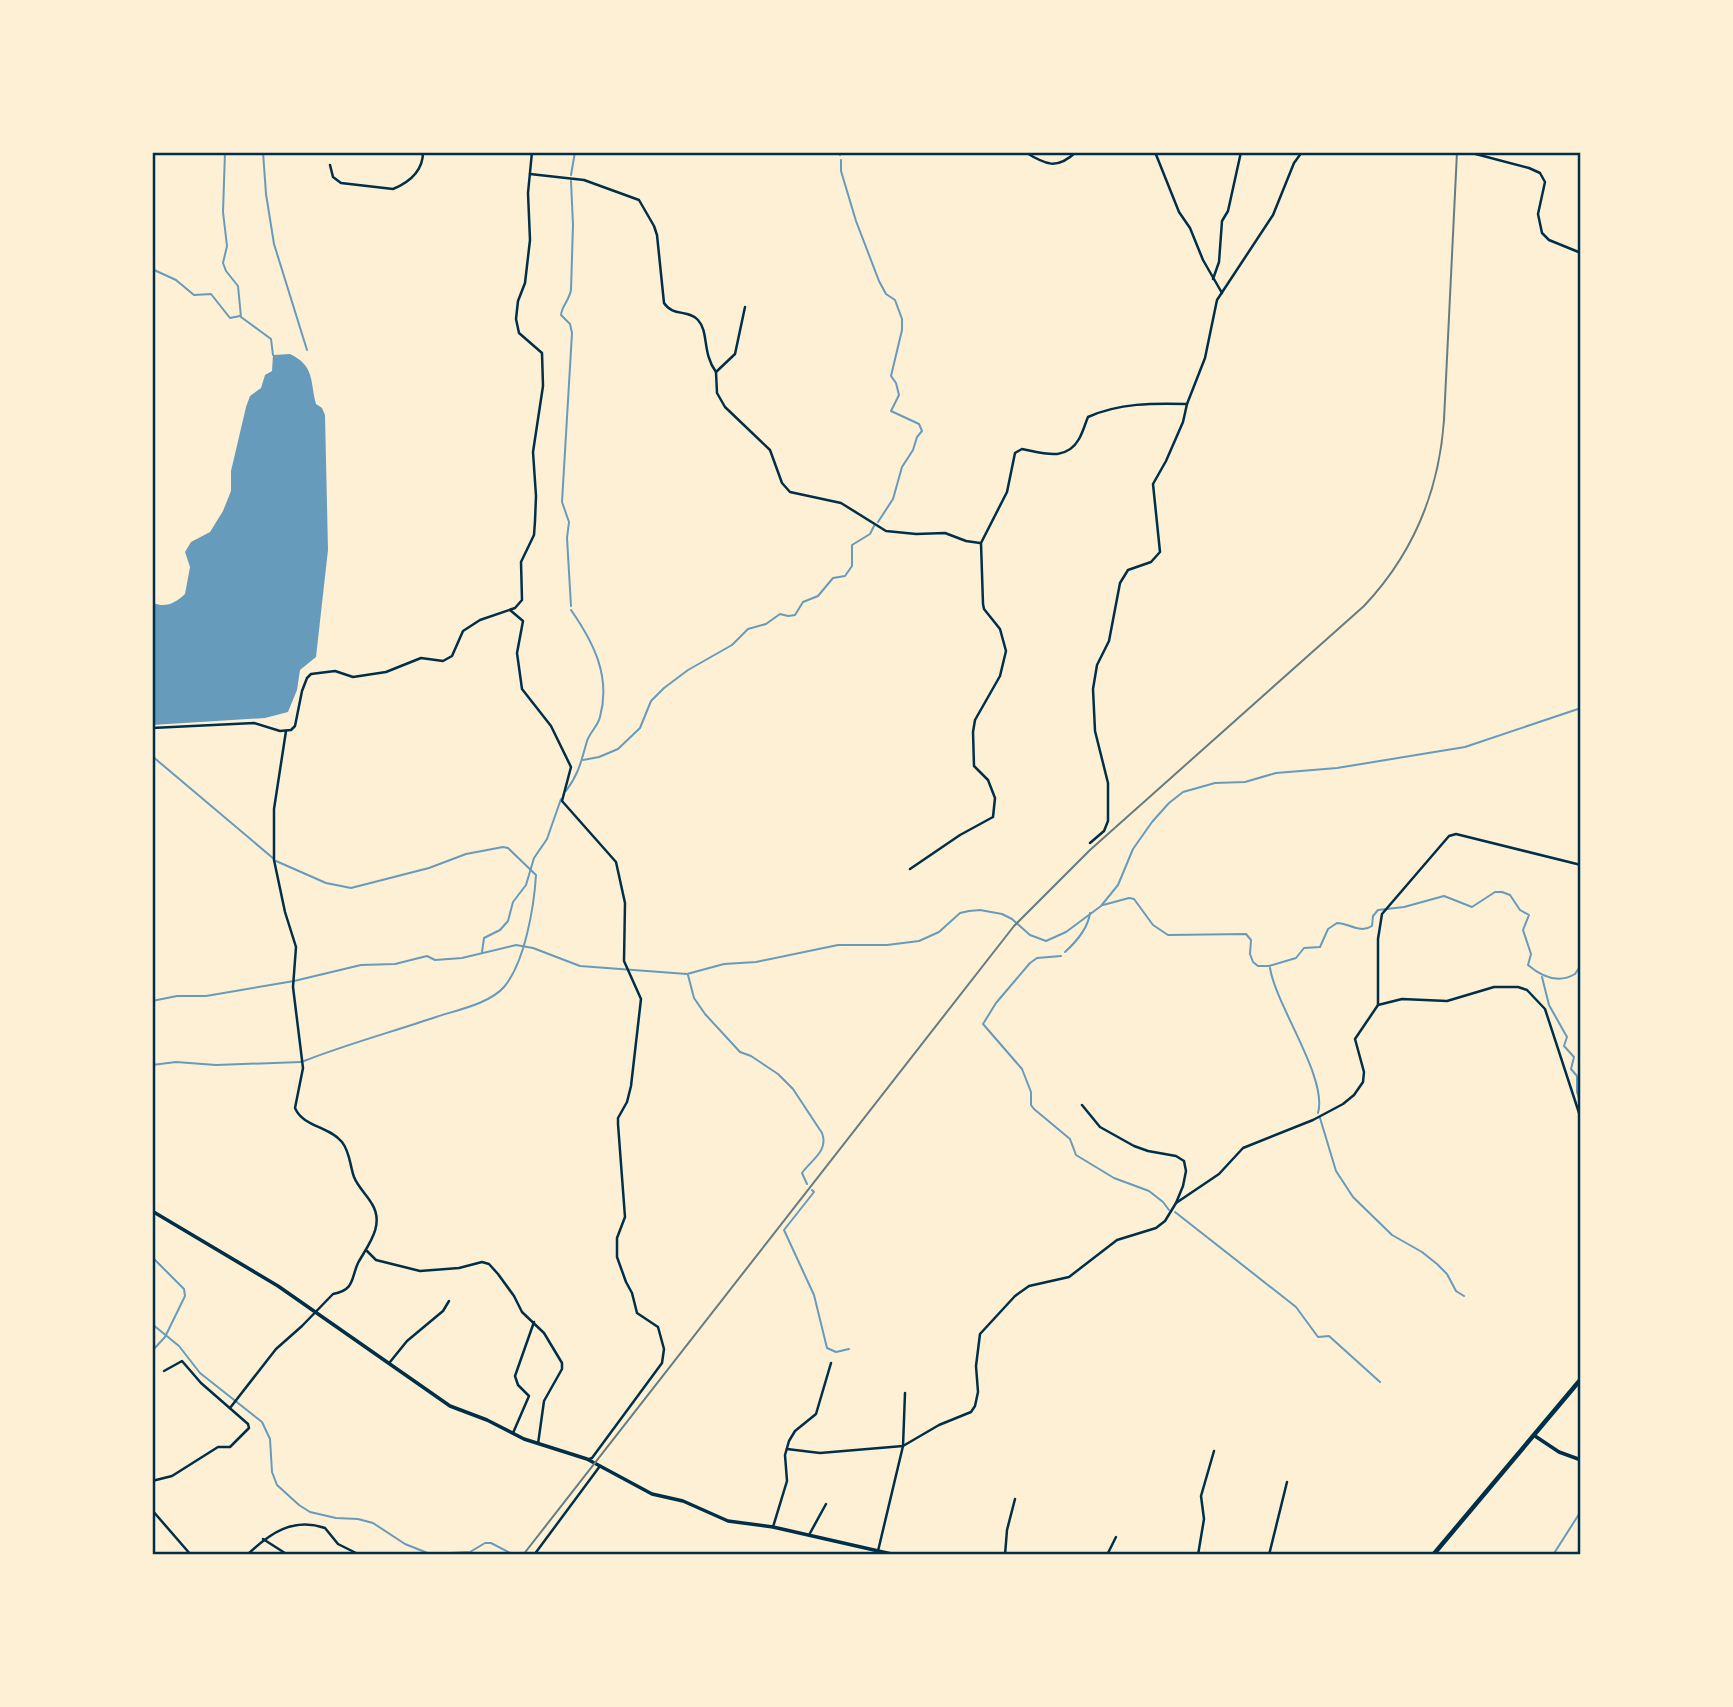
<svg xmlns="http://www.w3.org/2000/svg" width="1733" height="1707" font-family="'Noto Sans',sans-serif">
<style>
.water{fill:#669bbc}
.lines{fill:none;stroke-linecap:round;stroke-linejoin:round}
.stream{stroke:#669bbc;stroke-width:2}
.minor{stroke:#003049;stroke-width:2.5}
.tertiary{stroke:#003049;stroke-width:3.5}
.secondary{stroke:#003049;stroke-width:3.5}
.primary{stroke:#003049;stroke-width:4.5}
.rail{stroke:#657d81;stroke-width:2}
.neatline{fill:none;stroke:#003049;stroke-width:2.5}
</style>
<rect width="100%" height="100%" fill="#fdf0d5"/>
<path class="water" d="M 290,354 C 315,366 310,381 316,404 L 322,408 L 325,415 L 328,550 L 316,657 L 300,670 L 297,690 L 288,712 L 265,718 L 152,725 L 152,602 C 164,609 176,603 185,594 L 190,567 L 185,552 L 191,542 L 210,532 L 223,511 L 231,491 L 231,471 L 246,407 L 250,396 L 261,388 L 265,375 L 272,371 L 273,355 Z"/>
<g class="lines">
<g class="stream">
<polyline points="225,152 223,212 227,246 223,263 226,271 238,286 241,317 271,339 273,355"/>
<polyline points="263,152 266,194 274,244 307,350"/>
<polyline points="840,152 840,155"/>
<polyline points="841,160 841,171 856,221 879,281 886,294 895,300 902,319 902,330 891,376 896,383 899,395 891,411 919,424 922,431 917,437 913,450 902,467 893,499 878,522"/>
<polyline points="571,175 575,152"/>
<polyline points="152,269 176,280 194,295 211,294 230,318 240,316"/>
<path d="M 571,606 L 567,538 L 569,522 L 562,502 L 572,333 L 570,324 L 561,315 C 562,305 569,301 571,290 L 573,225 L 571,181"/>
<polyline points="152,756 274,859"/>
<polyline points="583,760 599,757 618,749 640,728 651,701 664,688 688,670 732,645 748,629 766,624 780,614 788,616 795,615 803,602 818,596 833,578 845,576 852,566 852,545 870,534 874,526"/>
<path d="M 566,791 C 579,773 581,762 587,741 C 590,732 598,726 600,717 C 611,677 594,643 571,610"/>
<path d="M 276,861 L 326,883 L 351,888 L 429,868 L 466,854 L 503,847 L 508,848 L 536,875 C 534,907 525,962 504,987 C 489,1004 457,1010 436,1017 C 392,1032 347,1044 304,1061"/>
<path d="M 1103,905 L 1129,898 L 1134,899 L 1153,925 L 1168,935 L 1246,934 L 1251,940 L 1250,954 L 1253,962 L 1258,966 L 1269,966 L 1296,958 L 1304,948 L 1320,947 L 1328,929 L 1337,923 C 1349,923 1360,934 1372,926 L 1373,916 L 1378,910 L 1404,907 L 1444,896 L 1472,907 L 1495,892 L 1502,892 L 1510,895 L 1520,910 L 1529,915 L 1523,930 L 1531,954 L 1528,965 C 1542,977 1558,984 1575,974 L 1581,965"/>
<polyline points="482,952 484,938 500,930 508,921 513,902 526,885 534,858 547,839 561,799"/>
<path d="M 1065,952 C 1076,942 1088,928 1090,913"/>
<polyline points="1061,956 1037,958 1030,963 996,1003 983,1024 1022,1069 1031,1092 1031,1105 1034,1109 1070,1139 1076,1155 1114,1178 1149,1191 1163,1202 1169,1210"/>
<path d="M 1270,968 C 1276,1006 1328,1078 1318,1113"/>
<path d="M 688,975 L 694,998 L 705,1014 L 740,1052 L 751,1056 L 778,1074 L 793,1089 L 822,1133 C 829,1151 811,1160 802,1173 L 807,1184"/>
<polyline points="1542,977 1549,1005 1567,1037 1564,1046 1574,1057 1571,1069 1577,1076 1577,1092 1581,1105"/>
<polyline points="152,1001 177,996 206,996 294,981 361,965 395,964 427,956 435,960 462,958 516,945 533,948 580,966 687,974 724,964 756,962 838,945 887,945 919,941 939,932 960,913 969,911 980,910 1002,914 1012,919 1030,935 1046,941 1066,932 1101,906 1118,885 1133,849 1152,822 1169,803 1183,792 1215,783 1245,782 1276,773 1337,768 1465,747 1581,708"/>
<polyline points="152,1065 176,1062 216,1065 301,1062"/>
<polyline points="1320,1118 1336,1171 1353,1197 1392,1235 1422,1252 1437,1264 1447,1274 1456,1291 1464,1296"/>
<polyline points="812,1190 814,1192 784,1230 814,1295 827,1348 836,1352 849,1349"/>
<polyline points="1175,1212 1296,1307 1318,1337 1329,1336 1380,1382"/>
<polyline points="152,1257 184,1289 185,1296 165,1337 152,1351"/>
<polyline points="152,1324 179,1346 200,1373 262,1422 270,1439 272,1472 277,1485 299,1505 310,1512 336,1518 358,1519 373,1523 405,1544 430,1554 470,1552 485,1543 491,1543 514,1555"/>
<polyline points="1553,1555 1581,1511"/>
</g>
<g class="minor">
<path d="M 1025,152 C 1046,165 1057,170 1076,152"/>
<polyline points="1155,152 1179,212 1190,228 1203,260 1222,293"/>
<polyline points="1468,152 1529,168 1540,173 1545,182 1538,214 1542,233 1549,240 1581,253"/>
<path d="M 330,165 L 333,177 L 341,183 L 393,189 C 410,182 423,171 423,152"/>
<path d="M 530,174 L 584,180 L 639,200 L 654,226 L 657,235 L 664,303 C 673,317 688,309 698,320 C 709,332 702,353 716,372"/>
<polyline points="1213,279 1219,262 1222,221 1228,211 1241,152"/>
<polyline points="745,307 735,354 716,372 717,393 725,407 770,450 782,483 790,492 841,503 886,531 916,534 945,533 966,541 980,543"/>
<polyline points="510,610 523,621 517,653 522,689 551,726 571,767 562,801 616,862 625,903 624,961 641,999 631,1086 627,1102 618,1118 618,1124 625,1217 617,1238 617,1257 626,1282 632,1293 637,1313 658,1327 664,1349 662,1363 592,1458 589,1459"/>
<polyline points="152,728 254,723 280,731 291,730 295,726 302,691 307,678 311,674 335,671 353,677 386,672 421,658 443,661 452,656 463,631 480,620 515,608 522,600 521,562 534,535 535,521 536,496 533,452 543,386 542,353 519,333 516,319 518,301 525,283 530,240 528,193 532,152"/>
<polyline points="1090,843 1104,831 1108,821 1108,783 1095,731 1093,689 1097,665 1109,641 1120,583 1128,570 1151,562 1160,552 1153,484 1166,461 1183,422 1187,404 1205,358 1217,300 1273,215 1294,163 1302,152"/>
<path d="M 910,869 L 960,835 L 993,817 L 995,798 L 988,780 L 974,766 L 973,732 L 975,720 L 1000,676 L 1006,651 L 1000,629 L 984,609 L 983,604 L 981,543 L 1007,492 L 1015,453 L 1022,449 C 1043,453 1066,462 1079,439 C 1083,432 1085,424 1088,417 C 1119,403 1153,403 1187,404"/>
<polyline points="1378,1005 1402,999 1447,1001 1494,987 1518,987 1527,990 1545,1009 1581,1119"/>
<polyline points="1176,1203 1219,1174 1243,1148 1313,1120 1343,1104 1354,1095 1363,1082 1364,1072 1355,1039 1378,1005 1378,939 1382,914 1449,836 1456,834 1581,865"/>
<polyline points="367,1251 376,1260 420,1271 459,1268 482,1262 489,1264 498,1274 514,1296 522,1312 544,1333 562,1363 562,1369 544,1401 538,1444"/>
<polyline points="390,1362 407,1341 443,1311 449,1301"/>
<path d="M 230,1408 L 276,1349 L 302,1326 L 333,1294 C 355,1290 351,1278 358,1263 C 368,1245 385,1225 372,1204 C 367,1195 358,1187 354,1177 C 350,1166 350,1152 342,1142 C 329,1126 303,1127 295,1108 L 303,1068 L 293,987 L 296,947 L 285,912 L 274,860 L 274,809 L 286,731"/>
<polyline points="513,1433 529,1396 518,1385 515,1376 534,1322"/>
<polyline points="787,1449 820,1453 903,1446 939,1425 971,1412 975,1406 978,1392 976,1366 980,1334 1015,1296 1029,1286 1069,1277 1117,1240 1156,1228 1165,1221 1176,1203 1183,1186 1186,1171 1184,1161 1176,1156 1148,1151 1134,1146 1100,1127 1082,1105"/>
<polyline points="152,1481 172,1476 218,1447 230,1447 249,1428 248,1424 201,1383 182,1361 164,1371"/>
<polyline points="152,1510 191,1555"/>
<polyline points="773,1527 787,1481 785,1455 789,1441 795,1431 816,1414 831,1363"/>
<polyline points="809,1535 826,1504"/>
<polyline points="263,1539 288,1555"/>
<polyline points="878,1551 903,1446 905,1393"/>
<path d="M 247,1555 C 270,1533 293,1517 325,1528 L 338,1544 L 360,1555"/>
<polyline points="534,1555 600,1466"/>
<polyline points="1005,1555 1007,1530 1015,1499"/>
<polyline points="1107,1555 1116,1537"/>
<polyline points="1198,1555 1204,1519 1201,1496 1214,1451"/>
<polyline points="1269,1555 1287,1482"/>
</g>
<polyline class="tertiary" points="152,1211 278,1286 450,1406 487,1420 524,1439 587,1459 652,1494 683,1501 728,1521 773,1527 896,1555"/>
<polyline class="secondary" points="1535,1436 1559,1452 1581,1460"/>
<polyline class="primary" points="1433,1555 1581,1379"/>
<path class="rail" d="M 523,1555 L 1014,926 L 1090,850 L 1364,606 C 1413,554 1439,491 1444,420 L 1457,152"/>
</g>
<rect width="1733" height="1707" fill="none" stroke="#fdf0d5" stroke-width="308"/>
<rect x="154" y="154" width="1425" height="1399" class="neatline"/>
</svg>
